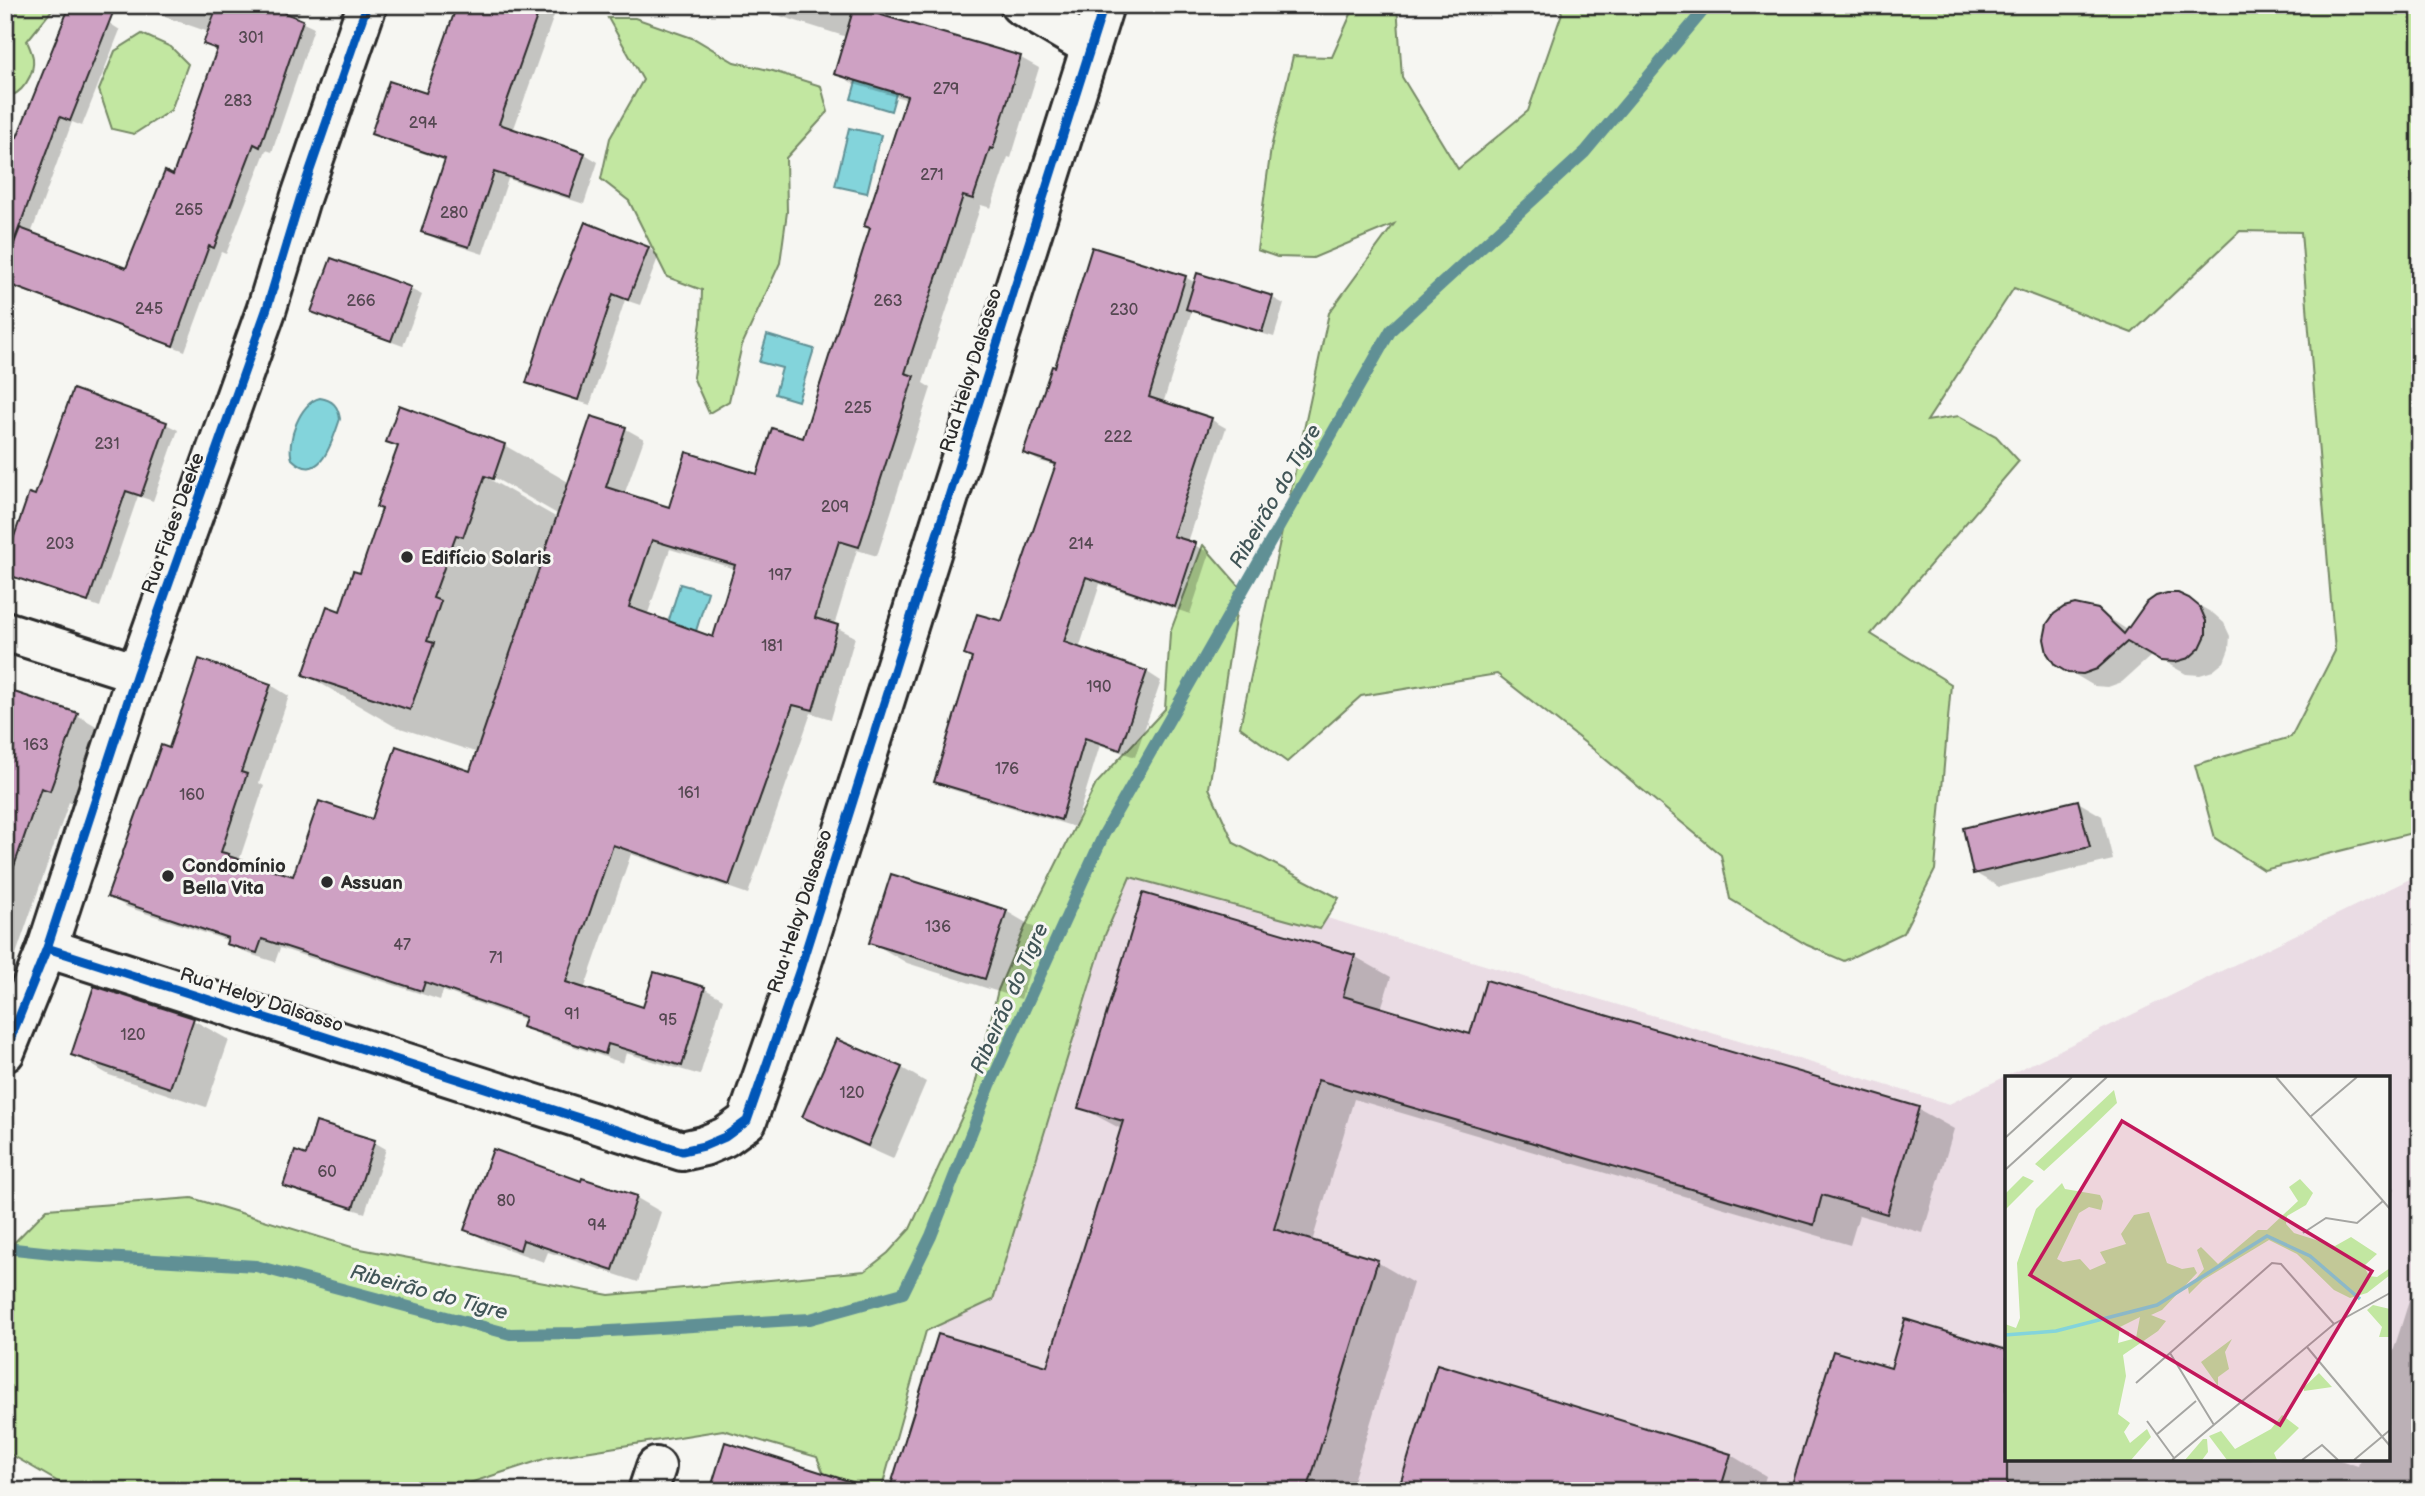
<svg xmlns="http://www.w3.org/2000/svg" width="2425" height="1496" font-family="'Balsamiq Sans',sans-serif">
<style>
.built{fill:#eadce4;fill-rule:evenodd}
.green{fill:#c2e7a1;stroke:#768966;stroke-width:2}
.water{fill:#83d4db;stroke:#609095;stroke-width:2}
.shadow{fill:#0003;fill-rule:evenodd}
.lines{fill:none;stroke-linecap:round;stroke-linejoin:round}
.stream{stroke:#609095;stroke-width:12}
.building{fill:#cea1c3;stroke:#2b2b2b;stroke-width:2;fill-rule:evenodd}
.minor-casing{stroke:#2b2b2b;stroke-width:44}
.minor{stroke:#f6f6f2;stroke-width:38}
.cycleway-casing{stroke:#f6f6f2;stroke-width:13}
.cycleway{stroke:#0057b8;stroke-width:9}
.poi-dot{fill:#2b2b2b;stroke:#f6f6f2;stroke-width:2.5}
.labels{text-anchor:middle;stroke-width:6;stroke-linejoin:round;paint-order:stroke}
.number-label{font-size:16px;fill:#544851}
.street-label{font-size:19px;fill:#2b2b2b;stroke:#f6f6f2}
.poi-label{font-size:19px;font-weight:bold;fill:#2b2b2b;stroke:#f6f6f2;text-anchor:start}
.water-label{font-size:21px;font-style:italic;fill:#415557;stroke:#f6f6f2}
.inset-river{fill:none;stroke:#83d4db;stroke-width:3.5}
.inset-road{fill:none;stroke:#a5a5a2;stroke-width:2}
.view{fill:#c2185b;fill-opacity:0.15;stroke:#c2185b;stroke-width:3.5}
.inset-edge{fill:none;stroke:#2b2b2b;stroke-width:3.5}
</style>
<rect width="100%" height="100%" fill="#f6f6f2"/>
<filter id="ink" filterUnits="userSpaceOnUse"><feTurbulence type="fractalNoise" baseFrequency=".0143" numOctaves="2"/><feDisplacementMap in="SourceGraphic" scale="14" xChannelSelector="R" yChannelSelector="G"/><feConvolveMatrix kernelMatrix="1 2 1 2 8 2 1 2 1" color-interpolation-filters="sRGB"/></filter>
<g filter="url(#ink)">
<path class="built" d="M 1087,846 L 1949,1104 L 2420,874 L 2420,1491 L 889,1491 ZM 2007,1078 L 2388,1078 L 2388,1459 L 2007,1459 Z"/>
<g class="green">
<path d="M 5,5 L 56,5 L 27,41 C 29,46 32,52 33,58 C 35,74 22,96 5,97 Z"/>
<polygon points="1355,5 1397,5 1402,77 1458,169 1528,111 1562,13 1558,5 2420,5 2420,831 2264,870 2215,838 2195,765 2291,737 2335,651 2301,232 2240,231 2132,333 2014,288 1927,421 1959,416 1996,436 2019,461 1871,634 1951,684 1935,870 1903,933 1844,961 1807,945 1730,899 1721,855 1593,749 1497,674 1361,696 1287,762 1240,727 1329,313 1394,224 1313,258 1277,257 1257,250 1271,148 1293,56 1332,57"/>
<polygon points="608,18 635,18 695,39 734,62 773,71 821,86 828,112 786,158 787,212 780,263 742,345 729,401 709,413 693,377 701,322 702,290 667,277 629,201 601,179 610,138 643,80"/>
<polygon points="142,34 171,47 188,64 171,110 134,134 112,129 99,90 115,51"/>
<polygon points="1203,545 1240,587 1209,788 1234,843 1339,898 1320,929 1130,877 1105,935 993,1300 926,1331 881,1491 831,1491 817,1457 723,1430 547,1458 445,1491 74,1491 5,1451 5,1252 47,1209 192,1198 355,1248 609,1295 865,1271 888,1253 910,1229 973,1093 998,990 1026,925 1096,784 1165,709 1170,633"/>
</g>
<g class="water">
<polygon points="857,78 897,90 891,111 851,99"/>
<polygon points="849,128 881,135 867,193 835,186"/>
<polygon points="767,335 814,349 798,401 775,394 782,368 759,362"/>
<path d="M 320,398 C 333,400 338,406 340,419 C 333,438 321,487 292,459 C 286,442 300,402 320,398 Z"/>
<polygon points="680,584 708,592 692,644 664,636"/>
</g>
<g class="shadow">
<polygon points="130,5 302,5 297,20 314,28 272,152 266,150 226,254 221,252 185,351 5,284 5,134 18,139 109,23 120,30 82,126 72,122 31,234 127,270 174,177 218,50 205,43 209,32"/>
<polygon points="459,5 553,5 557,7 513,131 585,154 598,162 584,204 508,179 483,254 437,239 423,231 446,161 387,141 373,133 427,95"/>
<path d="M 753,5 L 860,5 L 859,10 L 1021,58 L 1039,68 L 1011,158 L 1008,157 L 991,208 L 981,205 L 923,383 L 931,388 L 877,556 L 857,550 L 834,626 L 855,637 L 831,719 L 811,713 L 748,894 L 631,854 L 584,990 L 644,1009 L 655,974 L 705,989 L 723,999 L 700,1075 L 626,1053 L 623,1063 L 542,1036 L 524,1026 L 526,1020 L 443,991 L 440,1000 L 280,948 L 275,962 L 246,953 L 228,943 L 229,941 L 127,907 L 110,897 L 170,750 L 200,662 L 271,685 L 289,696 L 259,783 L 264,786 L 239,861 L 294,878 L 373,821 L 471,773 L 478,753 L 394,726 L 306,675 L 361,575 L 384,509 L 399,447 L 389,441 L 504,445 L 570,483 L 592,418 L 626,429 L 644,439 L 624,495 L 670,510 L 758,476 L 804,440 L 872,228 L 908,100 L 854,84 L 836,73 L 847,37 L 764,11 ZM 486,473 L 559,515 L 559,519 L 484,476 ZM 670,549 L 735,569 L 714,639 L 647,616 Z"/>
<polygon points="648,248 659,255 640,305 625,300 590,405 539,389 528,382"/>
<polygon points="1198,275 1273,298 1284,304 1274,337 1200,315 1192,310 1163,404 1212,420 1226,428 1188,542 1210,553 1190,614 1100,584 1079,649 1147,672 1161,681 1135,757 1100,745 1075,827 950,789 936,781 1003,624 1057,466 1039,461 1025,453 1185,277 1196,283"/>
<polygon points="410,289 422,295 403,346 325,318 313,312"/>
<polygon points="166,424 178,430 153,501 138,496 100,607 16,578 5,572 36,497"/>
<polygon points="2188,599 2214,614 2224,623 2230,636 2229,649 2224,662 2213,671 2200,675 2186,674 2152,655 2122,682 2108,687 2094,686 2057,664 2097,610 2129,631"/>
<polygon points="5,690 77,715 105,731 78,806 69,802 5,986"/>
<polygon points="2078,802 2102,816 2113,860 1999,887 1975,873"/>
<polygon points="1006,911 1042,932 1021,999 907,963 871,942"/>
<polygon points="1354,956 1391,977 1381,1009 1471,1036 1918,1109 1954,1129 1923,1233 1859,1215 1850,1245 1354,1099 1312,1242 1377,1262 1413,1283 1350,1491 891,1491 1049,1368 1123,1130 1080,1107"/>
<polygon points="193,1020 229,1040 206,1107 109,1075 73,1054"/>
<polygon points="837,1041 902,1068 926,1082 893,1159 828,1130 804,1117"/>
<polygon points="317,1124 374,1142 386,1149 365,1213 297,1192 285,1186 307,1157"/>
<polygon points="583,1181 637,1198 661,1212 638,1282 548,1252 544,1262 490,1243 466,1229 582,1183"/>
<polygon points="2388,1184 2395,1188 2388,1208"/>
<polygon points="2420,1266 2420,1491 1792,1491 2007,1459 2337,1459 2358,1466 2360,1459 2388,1459 2388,1368"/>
<polygon points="1438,1366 1731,1455 1766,1476 1763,1486 1778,1491 1400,1491"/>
</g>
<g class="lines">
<polyline class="stream" points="5,1248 71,1255 256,1266 510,1334 577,1333 810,1319 903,1293 931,1236 990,1085 1104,834 1391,330 1585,152 1708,5"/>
</g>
<g class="building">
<polygon points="70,5 116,5 70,121 60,117 9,255 5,254 5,133 17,137"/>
<polygon points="218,5 288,5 285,13 303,20 260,147 254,144 214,248 209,246 173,346 5,283 5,267 20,228 126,268 165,171 173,175 217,49 203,44"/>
<polygon points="457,5 541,5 499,124 585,153 570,197 494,172 469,247 421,232 445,159 371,134 389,81 426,93"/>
<path d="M 854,7 L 1021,56 L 993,149 L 990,148 L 973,199 L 963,196 L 905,373 L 914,376 L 859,547 L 839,541 L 815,618 L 838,625 L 813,710 L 793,705 L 729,885 L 613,845 L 566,982 L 643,1007 L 654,972 L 705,987 L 682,1066 L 608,1044 L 605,1054 L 522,1027 L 525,1017 L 425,982 L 422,991 L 262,939 L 257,953 L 226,944 L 228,938 L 107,897 L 161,745 L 169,748 L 199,659 L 271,684 L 241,772 L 247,774 L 221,852 L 229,854 L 228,856 L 293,876 L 319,801 L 372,819 L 396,746 L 470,771 L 591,416 L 626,427 L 606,487 L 669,507 L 686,452 L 757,474 L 772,428 L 803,438 L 870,228 L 864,226 L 907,96 L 834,74 ZM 652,540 L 735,565 L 713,637 L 629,607 Z"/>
<polygon points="585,222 649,247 628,300 613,294 578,400 526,383 549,311"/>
<polygon points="1092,247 1186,276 1149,397 1212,418 1173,536 1196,543 1175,607 1086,577 1064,642 1147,671 1120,750 1085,738 1061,820 934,782 972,658 964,655 977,614 1002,621 1056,464 1023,453 1052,366 1055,367"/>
<polygon points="331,258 411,287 391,341 311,312"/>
<polygon points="1197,273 1273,296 1262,332 1186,309"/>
<polygon points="73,389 167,422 141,496 126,491 88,602 5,574 5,563 29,493 35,495"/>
<polygon points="399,405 505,444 493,479 485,476 463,537 456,535 433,598 441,601 427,641 434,643 410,710 303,675 327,606 340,611 353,571 360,573 382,509 376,507 398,446 386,442"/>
<polygon points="2167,593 2178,593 2189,598 2200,607 2206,621 2206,635 2200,648 2189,658 2175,662 2160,661 2127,642 2097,669 2083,674 2068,673 2055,665 2047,653 2044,639 2047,624 2054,614 2064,607 2075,604 2098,609 2124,634 2146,603 2156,596"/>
<polygon points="5,689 78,713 50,791 41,788 11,875 5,874"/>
<polygon points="2078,800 2090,847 1973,874 1963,828"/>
<polygon points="891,874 1007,910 985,979 869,943"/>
<polygon points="1143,893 1355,955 1343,996 1470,1034 1486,980 1919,1107 1887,1214 1822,1195 1814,1225 1318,1080 1274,1229 1378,1260 1307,1491 889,1491 938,1334 1047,1366 1123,1121 1078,1108"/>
<polygon points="94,986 194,1018 170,1088 71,1055"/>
<polygon points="836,1039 902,1067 868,1146 802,1117"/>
<polygon points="316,1122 375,1140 353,1208 283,1186 295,1151 306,1155"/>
<polygon points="493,1149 581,1181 582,1178 637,1196 613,1270 523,1240 520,1250 464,1230"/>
<polygon points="1905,1319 2007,1350 2007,1491 1790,1491 1833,1351 1891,1368"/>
<polygon points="1437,1364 1731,1454 1720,1491 1398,1491"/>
<polygon points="725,1442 855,1483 854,1491 710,1491"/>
</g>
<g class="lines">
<g class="minor-casing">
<g id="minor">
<polyline points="1020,5 1091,47"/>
<polyline points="5,631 137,673"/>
<polyline points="47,948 682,1151 704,1146 725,1137 747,1121 799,972 1104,5"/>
<polyline points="5,1052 47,948 137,673 267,308 300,199 367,5"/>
<polyline points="648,1491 656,1467"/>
</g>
</g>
<use href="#minor" class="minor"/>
<g class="cycleway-casing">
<g id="cycleway">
<polyline points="47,948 682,1151 704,1146 725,1137 747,1121 799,972 1104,5"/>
<polyline points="5,1052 47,948 137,673 267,308 300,199 367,5"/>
</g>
</g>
<use href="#cycleway" class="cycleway"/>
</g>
</g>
<g class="poi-dot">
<circle cx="407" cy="557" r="7"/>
<circle cx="168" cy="876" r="7"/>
<circle cx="327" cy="882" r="7"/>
</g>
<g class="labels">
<g class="number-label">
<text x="251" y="43">301</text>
<text x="946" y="94">279</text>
<text x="238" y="106">283</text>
<text x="423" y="128">294</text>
<text x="932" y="180">271</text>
<text x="189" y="215">265</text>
<text x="454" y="218">280</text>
<text x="361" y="306">266</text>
<text x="888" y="306">263</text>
<text x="149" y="314">245</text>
<text x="1124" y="315">230</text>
<text x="858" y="413">225</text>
<text x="1118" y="442">222</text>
<text x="107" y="449">231</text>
<text x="835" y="512">209</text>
<text x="60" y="549">203</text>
<text x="1081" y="549">214</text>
<text x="780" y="580">197</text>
<text x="772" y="651">181</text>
<text x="1099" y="692">190</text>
<text x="36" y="750">163</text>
<text x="1007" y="774">176</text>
<text x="689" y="798">161</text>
<text x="192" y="800">160</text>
<text x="938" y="932">136</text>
<text x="402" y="950">47</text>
<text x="496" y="963">71</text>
<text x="572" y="1019">91</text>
<text x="668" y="1025">95</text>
<text x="133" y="1040">120</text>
<text x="852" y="1098">120</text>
<text x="327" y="1177">60</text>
<text x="506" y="1206">80</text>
<text x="597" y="1230">94</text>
</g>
<g class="street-label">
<text transform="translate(970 370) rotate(-73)" y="7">Rua Heloy Dalsasso</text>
<text transform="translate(172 523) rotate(-70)" y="7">Rua Fides Deeke</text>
<text transform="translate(799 911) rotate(-72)" y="7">Rua Heloy Dalsasso</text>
<text transform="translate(262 999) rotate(18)" y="7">Rua Heloy Dalsasso</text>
</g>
<g class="poi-label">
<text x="421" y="564">Edifício Solaris</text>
<text x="182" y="872">Condomínio<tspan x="182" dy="22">Bella Vita</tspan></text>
<text x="341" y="889">Assuan</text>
</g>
<g class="water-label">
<text transform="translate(1275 496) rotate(-60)" y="7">Ribeirão do Tigre</text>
<text transform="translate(1009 998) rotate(-66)" y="7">Ribeirão do Tigre</text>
<text transform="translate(429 1292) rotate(15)" y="7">Ribeirão do Tigre</text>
</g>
</g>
<g transform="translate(2005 1076)">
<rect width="385" height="385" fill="#f6f6f2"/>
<path d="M 109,14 L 112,27 L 85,53 L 39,95 L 30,88 ZM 18,100 L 29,105 L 0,134 L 0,118 ZM 295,103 L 308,117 L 301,129 L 282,140 L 281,148 L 289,157 L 330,170 L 346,161 L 372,178 L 359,190 L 364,200 L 372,201 L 385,192 L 385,199 L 362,217 L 345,222 L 329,214 L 292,178 L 264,164 L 198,204 L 184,218 L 183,212 L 199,193 L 192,174 L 196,171 L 213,188 L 253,154 L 262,154 L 293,125 L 284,111 ZM 57,107 L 60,113 L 95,119 L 98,125 L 96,134 L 84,131 L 74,137 L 52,183 L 58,186 L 75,183 L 85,194 L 101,187 L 95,176 L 121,168 L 116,158 L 129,139 L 144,136 L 162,187 L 177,193 L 189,191 L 192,197 L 157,234 L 146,239 L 161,245 L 153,255 L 118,279 L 121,300 L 113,338 L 125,347 L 119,356 L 125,367 L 142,353 L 146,361 L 126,384 L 0,384 L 0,248 L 11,252 L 15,242 L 12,187 L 31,133 ZM 135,241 L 131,262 L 113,267 L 115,251 ZM 368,229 L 385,233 L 385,261 L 374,261 L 377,251 L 362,234 ZM 227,263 L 220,276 L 224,293 L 213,301 L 213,310 L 196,286 ZM 314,297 L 327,311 L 299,315 L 299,311 ZM 277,339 L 294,352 L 269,377 L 272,384 L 222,384 L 204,360 L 216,355 L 230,373 L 266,353 ZM 198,363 L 202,363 L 203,376 L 197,384 L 180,384 Z" fill="#c2e7a1" fill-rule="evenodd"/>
<path class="inset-river" d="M 0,259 L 51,255 L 152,229 L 262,160 L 305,180 L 355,223"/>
<path class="inset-road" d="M 271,1 L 385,133M 305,41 L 352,1M 0,62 L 67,1M 0,94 L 102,1M 298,157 L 321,142 L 352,147 L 378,125M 302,271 L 385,370M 165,277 L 209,349M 131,307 L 267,187 L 276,188 L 329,248M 142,345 L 169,382M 151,359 L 191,325M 167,384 L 329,248 L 385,217M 297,384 L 317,369 L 333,384M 349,384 L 385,354"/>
<path class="view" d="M 117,45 L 367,195 L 275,349 L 25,199 Z"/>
<rect width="385" height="385" class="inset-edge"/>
</g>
<rect width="2425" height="1496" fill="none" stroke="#f6f6f2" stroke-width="28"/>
<rect x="14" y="14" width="2397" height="1468" fill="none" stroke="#2b2b2b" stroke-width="2.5" filter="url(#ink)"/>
</svg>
